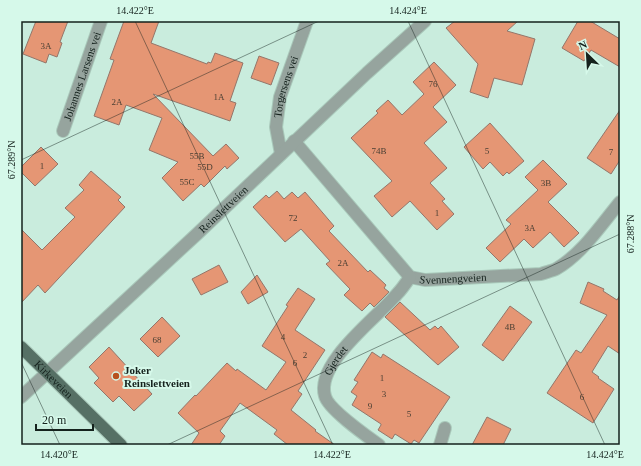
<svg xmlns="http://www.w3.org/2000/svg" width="641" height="466" font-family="Georgia,serif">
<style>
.building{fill:#e59674;stroke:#94766a}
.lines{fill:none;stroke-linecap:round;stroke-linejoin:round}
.minor-casing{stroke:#a9c8ba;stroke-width:14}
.major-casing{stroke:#a9c8ba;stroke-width:14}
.minor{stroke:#96a49e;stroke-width:12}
.major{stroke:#567065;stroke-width:12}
.ticks{fill:none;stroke:#15221d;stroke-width:1;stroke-opacity:0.45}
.poi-dot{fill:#b7521f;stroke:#d6f9ea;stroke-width:1.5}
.labels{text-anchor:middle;stroke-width:4;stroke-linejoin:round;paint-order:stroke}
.number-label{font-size:9px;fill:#493f33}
.street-label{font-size:11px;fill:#15221d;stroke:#d6f9ea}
.poi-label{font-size:11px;font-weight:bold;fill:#15221d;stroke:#d6f9ea;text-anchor:start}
.neatline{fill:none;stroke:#15221d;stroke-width:1.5}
.ticks-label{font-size:10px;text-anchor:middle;fill:#15221d}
</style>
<rect width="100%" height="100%" fill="#c9ecdd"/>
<g class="building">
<polygon points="36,21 68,21 60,42 62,43 57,57 49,54 46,63 23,54"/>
<polygon points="124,21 159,21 151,43 207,64 208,62 211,63 215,53 243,63 230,101 236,103 230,121 153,94 213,156 226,144 239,158 227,169 225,166 204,187 201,184 183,201 162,178 178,162 149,150 162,118 126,105 119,125 94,116 114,60 110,59"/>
<polygon points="455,21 518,21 507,31 535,39 522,85 494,78 488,98 470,92 478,64 446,28"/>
<polygon points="578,21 590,21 620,39 620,67 591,50 584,61 562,48"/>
<polygon points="259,56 279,63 271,85 251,78"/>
<polygon points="434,62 456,85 433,107 447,122 424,143 447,168 430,183 445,199 442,201 454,214 437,230 410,201 392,217 374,196 392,181 351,138 378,113 376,111 388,100 402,115 424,94 413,82"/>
<polygon points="620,110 620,160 611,174 587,158"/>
<polygon points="490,123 524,161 509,174 507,172 503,176 490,162 483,169 464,147"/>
<polygon points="41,147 58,164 35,186 21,172 21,167"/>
<polygon points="543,160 567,184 548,202 579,233 564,247 550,232 533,248 524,239 500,262 486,248 511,224 506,220 538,190 525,177"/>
<polygon points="91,171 121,197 118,200 125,207 45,293 38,285 21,303 21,229 42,250 75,217 65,208 84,190 79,185"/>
<polygon points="277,191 284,199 292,192 298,198 305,192 334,226 329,231 368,272 370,270 386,285 384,288 389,292 374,307 370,303 362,311 344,295 350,289 326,264 330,261 301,229 285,242 253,207 266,195 269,198"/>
<polygon points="219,265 228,282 201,295 192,279"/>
<polygon points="257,275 268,292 248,304 241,292"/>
<polygon points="588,282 604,289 603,291 617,300 620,295 620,354 608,346 592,372 599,377 598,378 614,389 593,423 547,393 576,350 581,353 607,315 580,303"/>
<polygon points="298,288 315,299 295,330 325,350 298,391 302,394 291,410 316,430 315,431 335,445 288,445 274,434 277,430 240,403 220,431 225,436 219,445 191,445 199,433 178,413 195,395 196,396 227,363 236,371 237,369 266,390 286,362 262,346 288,306 286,305"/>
<polygon points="400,302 430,330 435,326 438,329 441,326 459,347 438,365 385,317"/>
<polygon points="510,306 532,322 503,361 482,345"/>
<polygon points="162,317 180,336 158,357 140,339"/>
<polygon points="109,347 152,394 134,411 119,396 113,402 94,383 99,378 89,367"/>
<polygon points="372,352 381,358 383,354 450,397 419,443 414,440 411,444 395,434 392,439 378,430 381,425 381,424 352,405 357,396 351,392 358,382 354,380"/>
<polygon points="487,417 511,429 503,445 472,445"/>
</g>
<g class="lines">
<g class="minor-casing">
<g id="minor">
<path id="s1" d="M 63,131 L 101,21"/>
<path id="s2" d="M 294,141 L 410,277 L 425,280 L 541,274 C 546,272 552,271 556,269 C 582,254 601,225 620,202"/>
<path id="s3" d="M 281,154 L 276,127 L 280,97 L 307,21"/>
<path id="s4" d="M 21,397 L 197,234 L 367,73 L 425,21"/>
<path id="s5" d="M 379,445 C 368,437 328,409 325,396 C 315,363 378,317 397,294 C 402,289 406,283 410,277"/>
<polyline points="440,445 445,428"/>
</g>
</g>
<g class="major-casing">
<g id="major">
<path id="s6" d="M 21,347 L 121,445"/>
</g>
</g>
<use href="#minor" class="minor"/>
<use href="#major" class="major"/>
</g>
<path class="ticks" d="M 135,21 L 333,445M 408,21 L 605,445M 21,160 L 319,21M 21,362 L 60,445M 167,445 L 620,234"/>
<circle class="poi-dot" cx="116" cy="376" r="4"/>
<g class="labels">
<g class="number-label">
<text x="46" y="49">3A</text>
<text x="433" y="87">76</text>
<text x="219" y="100">1A</text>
<text x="117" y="105">2A</text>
<text x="379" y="154">74B</text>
<text x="487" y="154">5</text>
<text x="611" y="155">7</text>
<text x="197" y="159">55B</text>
<text x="42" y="169">1</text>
<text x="205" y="170">55D</text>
<text x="187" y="185">55C</text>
<text x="546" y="186">3B</text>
<text x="437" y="216">1</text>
<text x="293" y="221">72</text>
<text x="530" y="231">3A</text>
<text x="343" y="266">2A</text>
<text x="510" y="330">4B</text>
<text x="283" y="340">4</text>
<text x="157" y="343">68</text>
<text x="305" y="358">2</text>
<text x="295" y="366">6</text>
<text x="382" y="381">1</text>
<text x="384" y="397">3</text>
<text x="582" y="400">6</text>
<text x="370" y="409">9</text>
<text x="409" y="417">5</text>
</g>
<g class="street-label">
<text dy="4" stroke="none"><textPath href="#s1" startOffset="58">Johannes Larsens vei</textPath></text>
<text dy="4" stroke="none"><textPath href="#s3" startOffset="69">Torgersens vei</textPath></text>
<text dy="4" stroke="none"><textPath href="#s4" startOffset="276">Reinslettveien</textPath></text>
<text dy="4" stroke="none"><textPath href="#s2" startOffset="222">Svennengveien</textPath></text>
<text dy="4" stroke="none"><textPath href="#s5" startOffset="112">Gjerdet</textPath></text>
<text dy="4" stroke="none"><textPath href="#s6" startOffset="46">Kirkeveien</textPath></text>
</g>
<g class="poi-label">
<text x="124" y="374">Joker<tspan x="124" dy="13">Reinslettveien</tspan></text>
</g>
</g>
<rect width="641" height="466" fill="none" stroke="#d6f9ea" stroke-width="44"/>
<g transform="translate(587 54) rotate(335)" stroke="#d6f9ea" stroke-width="3" paint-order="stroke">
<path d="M0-3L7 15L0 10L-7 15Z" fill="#15221d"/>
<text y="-6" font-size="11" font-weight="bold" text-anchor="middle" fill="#15221d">N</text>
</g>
<path d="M36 424v6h57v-6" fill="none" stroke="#15221d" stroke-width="2"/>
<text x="42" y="424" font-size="12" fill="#15221d" stroke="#d6f9ea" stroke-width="3" paint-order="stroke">20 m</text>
<rect x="22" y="22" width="597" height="422" class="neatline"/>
<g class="ticks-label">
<text x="135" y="14">14.422°E</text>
<text x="408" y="14">14.424°E</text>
<text transform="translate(11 160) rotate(-90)" y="4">67.289°N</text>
<text transform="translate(630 234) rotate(-90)" y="4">67.288°N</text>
<text x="59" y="458">14.420°E</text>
<text x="332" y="458">14.422°E</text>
<text x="605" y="458">14.424°E</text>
</g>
</svg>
